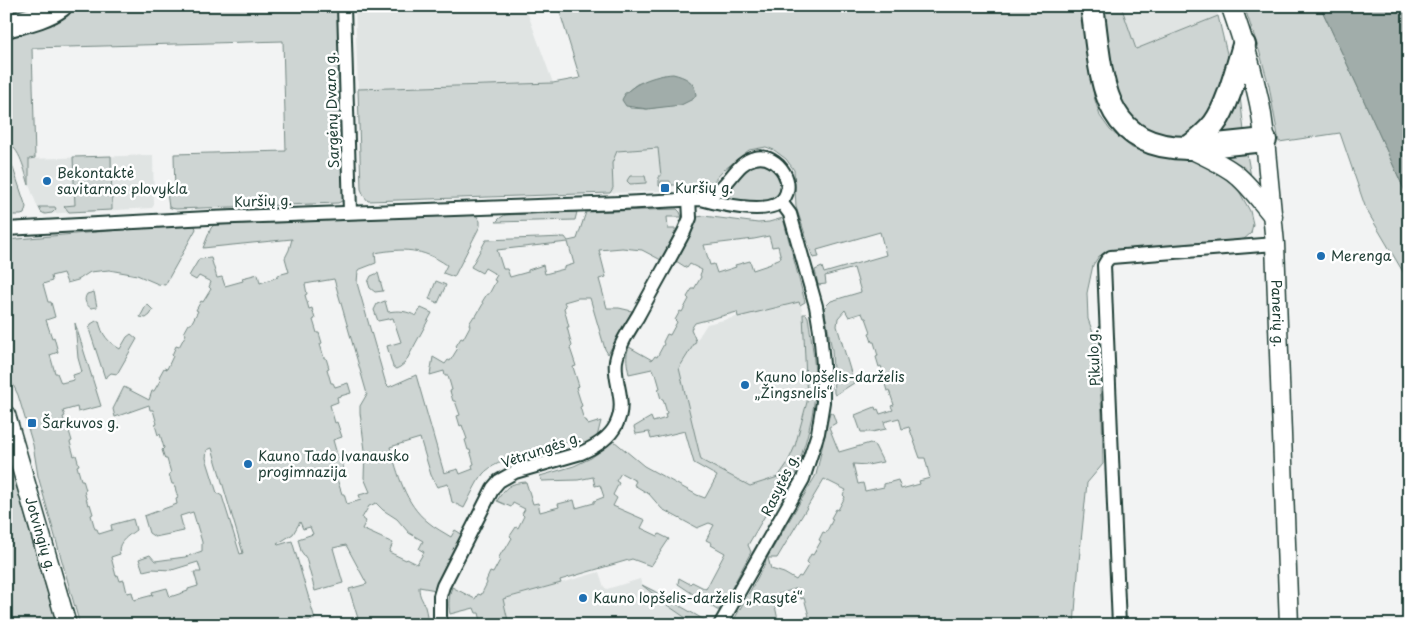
<svg xmlns="http://www.w3.org/2000/svg" width="1415" height="631" font-family="'Playpen Sans',sans-serif">
<style>
.built{fill:#e0e4e3}
.green{fill:#ced5d3;stroke:#768984;fill-rule:evenodd}
.water{fill:#a1adaa;stroke:#6d807b}
.lines{fill:none;stroke-linecap:round;stroke-linejoin:round}
.street-casing{stroke:#1f3d34;stroke-width:16}
.secondary-casing{stroke:#1f3d34;stroke-width:21}
.primary-casing{stroke:#1f3d34;stroke-width:22}
.highway-casing{stroke:#1f3d34;stroke-width:26}
.street{stroke:#fff;stroke-width:12}
.secondary{stroke:#fff;stroke-width:18}
.primary{stroke:#fff;stroke-width:19}
.highway{stroke:#fff;stroke-width:22}
.poi-dot{fill:#1f6fb2;stroke:#fff;stroke-width:2}
.labels{text-anchor:middle;stroke-width:5;stroke-linejoin:round;paint-order:stroke}
.street-label{font-size:14px;fill:#1f3d34;stroke:#fff}
.poi-label{font-size:14px;fill:#1f3d34;stroke:#fff;text-anchor:start}
</style>
<rect width="100%" height="100%" fill="#f2f3f3"/>
<filter id="ink" filterUnits="userSpaceOnUse"><feTurbulence type="fractalNoise" baseFrequency=".02" numOctaves="2"/><feDisplacementMap in="SourceGraphic" scale="10" xChannelSelector="R" yChannelSelector="G"/><feConvolveMatrix kernelMatrix="1 2 1 2 8 2 1 2 1" color-interpolation-filters="sRGB"/></filter>
<g filter="url(#ink)">
<g class="built">
<polygon points="355,6 525,6 553,83 358,89"/>
<polygon points="1121,6 1214,6 1218,16 1136,49"/>
<polygon points="658,148 662,172 662,176 659,177 660,191 610,193 613,188 612,163 617,151"/>
<polygon points="153,155 154,205 152,208 45,214 41,212 38,208 29,185 29,159"/>
<polygon points="800,302 804,318 807,402 801,425 795,446 787,464 778,477 749,486 701,460 679,368 707,324"/>
<polygon points="599,572 604,587 607,589 640,579 642,585 667,605 696,625 509,625 502,600"/>
</g>
<g class="green">
<polygon points="6,6 37,6 6,17"/>
<path d="M 66,6 L 339,6 L 345,198 L 342,201 L 338,203 L 176,209 L 171,208 L 169,207 L 167,193 L 175,193 L 174,154 L 286,151 L 283,41 L 32,48 L 35,158 L 29,159 L 29,185 C 25,173 20,146 6,143 L 6,35 Z"/>
<path d="M 558,6 L 1081,6 L 1094,97 L 1100,116 L 1110,130 L 1132,148 L 1162,157 L 1191,160 L 1212,165 L 1229,177 L 1239,191 L 1250,211 L 1253,224 L 1251,233 L 1242,241 L 1116,253 L 1099,256 L 1093,265 L 1087,293 L 1088,319 L 1096,341 L 1102,413 L 1103,464 L 1087,483 L 1079,561 L 1074,625 L 802,625 L 800,619 L 809,616 L 804,598 L 801,599 L 798,588 L 773,596 L 779,625 L 731,625 L 764,566 L 767,558 L 816,475 L 830,412 L 833,414 L 836,423 L 829,427 L 839,452 L 870,443 L 875,446 L 883,462 L 868,465 L 853,464 L 858,484 L 863,483 L 865,491 L 884,487 L 884,484 L 898,480 L 901,489 L 920,484 L 919,481 L 930,478 L 925,458 L 920,458 L 909,427 L 902,429 L 899,418 L 884,422 L 886,429 L 872,432 L 861,432 L 855,415 L 875,407 L 876,410 L 878,409 L 880,414 L 893,410 L 891,406 L 894,405 L 889,390 L 887,391 L 884,381 L 886,380 L 881,366 L 879,367 L 876,357 L 878,356 L 874,342 L 872,342 L 869,333 L 871,332 L 866,318 L 864,318 L 862,313 L 849,317 L 845,310 L 838,318 L 837,326 L 854,383 L 835,395 L 834,393 L 832,350 L 824,308 L 831,301 L 861,292 L 854,268 L 825,276 L 826,284 L 818,285 L 815,270 L 822,267 L 824,273 L 886,255 L 880,232 L 817,250 L 819,257 L 813,258 L 796,207 L 794,170 L 786,159 L 774,150 L 766,147 L 749,150 L 724,170 L 710,185 L 702,189 L 678,191 L 677,185 L 671,185 L 670,181 L 661,181 L 661,186 L 659,186 L 659,176 L 661,176 L 658,148 L 617,151 L 612,163 L 613,188 L 610,193 L 368,201 L 364,196 L 361,189 L 358,89 L 553,83 L 580,78 ZM 665,75 L 666,106 L 647,109 L 630,108 L 624,94 L 637,84 ZM 824,479 L 846,490 L 843,495 L 845,497 L 838,510 L 836,509 L 831,518 L 833,519 L 826,533 L 823,532 L 819,540 L 821,541 L 813,555 L 811,554 L 807,562 L 809,564 L 801,577 L 799,576 L 796,580 L 784,573 L 771,569 L 768,558 L 777,558 Z"/>
<polygon points="1099,6 1121,6 1136,49 1218,16 1228,58 1227,81 1219,106 1183,138 1153,136 1120,112"/>
<polygon points="1244,6 1320,6 1356,83 1409,200 1409,282 1366,209 1340,133 1279,142 1269,86 1259,50"/>
<polygon points="1239,87 1244,131 1209,136"/>
<polygon points="1247,154 1252,183 1219,156"/>
<polygon points="111,156 112,210 69,212 64,206 75,205 73,157"/>
<path d="M 765,163 C 774,167 782,172 781,183 C 780,214 741,201 720,199 L 746,169 L 753,164 Z"/>
<polygon points="6,164 12,165 26,207 24,214 21,215 6,215 6,185 9,183 6,171"/>
<polygon points="630,176 645,176 646,180 646,183 630,184 627,181 628,179"/>
<polygon points="39,207 55,207 56,209 52,213 45,214 41,212"/>
<path d="M 677,209 L 680,212 L 682,217 L 667,217 L 668,229 L 677,229 L 661,260 L 642,250 L 622,248 L 599,250 L 606,277 L 599,279 L 607,308 L 619,308 L 632,311 L 608,354 L 605,349 L 590,298 L 578,298 L 564,302 L 566,306 L 564,308 L 569,327 L 567,327 L 572,346 L 570,348 L 576,366 L 573,367 L 579,386 L 576,387 L 582,406 L 580,407 L 584,420 L 586,420 L 588,425 L 601,421 L 597,437 L 592,442 L 575,449 L 566,442 C 546,447 495,459 483,474 C 475,484 470,497 464,508 L 452,502 L 448,484 L 437,487 L 431,475 L 420,438 L 390,447 C 398,474 405,504 428,522 C 435,528 443,532 451,537 L 455,530 L 460,533 L 461,537 L 443,570 L 436,590 L 419,587 C 419,598 423,599 425,607 C 427,613 427,619 428,625 L 360,625 L 349,589 L 367,584 L 346,545 L 333,548 L 343,583 L 315,591 L 306,558 L 301,551 L 298,539 L 313,534 L 310,527 L 303,529 L 300,522 L 293,534 L 277,544 L 278,545 L 292,541 L 315,619 L 294,625 L 270,625 L 269,622 L 258,625 L 191,625 L 190,621 L 178,625 L 80,625 L 38,476 L 33,445 L 18,395 L 6,370 L 6,240 L 131,229 L 195,226 L 196,229 L 165,285 L 158,284 L 137,275 L 109,270 L 90,272 L 78,280 L 67,283 L 63,273 L 51,276 L 52,281 L 43,284 L 48,302 L 51,302 L 55,317 L 46,320 L 52,338 L 54,337 L 58,352 L 50,355 L 55,373 L 57,373 L 61,383 L 74,380 L 73,375 L 82,372 L 78,358 L 75,323 L 101,406 L 78,412 L 77,407 L 63,411 L 65,416 L 63,417 L 67,431 L 69,431 L 72,441 L 70,442 L 74,456 L 76,455 L 79,465 L 77,466 L 81,480 L 83,480 L 86,490 L 84,491 L 88,505 L 90,504 L 93,514 L 91,515 L 95,529 L 97,529 L 99,534 L 112,530 L 111,525 L 133,519 L 136,530 C 128,536 116,543 120,554 L 111,557 L 116,576 L 118,575 L 120,581 L 124,580 L 127,593 L 132,592 L 134,600 L 153,595 L 152,592 L 167,588 L 170,597 L 188,591 L 188,589 L 198,586 L 194,572 L 201,572 L 198,562 L 172,570 L 152,569 L 143,571 L 139,559 L 150,555 L 155,561 L 185,557 L 202,551 L 202,542 L 193,512 L 180,516 L 184,531 L 155,537 L 149,533 L 144,516 L 177,504 L 176,499 L 178,498 L 174,484 L 172,484 L 169,474 L 171,473 L 167,459 L 165,459 L 162,450 L 164,448 L 160,434 L 158,435 L 155,425 L 157,424 L 153,410 L 150,410 L 149,405 L 115,417 L 113,409 L 124,387 L 149,400 L 152,391 L 154,391 L 161,379 L 159,377 L 164,368 L 167,369 L 173,356 L 172,355 L 176,346 L 179,347 L 186,334 L 184,333 L 189,324 L 191,324 L 198,311 L 196,310 L 201,301 L 203,302 L 211,289 L 209,287 L 211,282 L 199,276 L 196,280 L 189,276 L 199,259 L 211,258 L 217,278 L 222,277 L 225,286 L 243,281 L 242,278 L 258,274 L 260,283 L 278,277 L 278,275 L 289,272 L 285,258 L 289,250 L 292,239 L 203,248 L 211,228 L 214,225 L 476,215 L 480,221 L 480,226 L 454,277 L 443,273 L 447,265 C 422,248 403,248 375,253 L 376,263 L 358,270 L 357,283 L 386,384 L 389,387 L 416,375 L 444,473 L 458,469 L 460,474 L 473,469 L 472,465 L 474,464 L 470,450 L 468,450 L 465,440 L 467,439 L 462,425 L 460,426 L 457,416 L 460,415 L 455,401 L 453,401 L 450,391 L 452,390 L 448,376 L 445,376 L 444,371 L 430,375 L 433,357 L 445,364 L 448,360 L 450,361 L 458,348 L 456,346 L 461,338 L 463,339 L 470,326 L 469,324 L 474,316 L 476,316 L 483,304 L 482,302 L 487,294 L 489,294 L 496,281 L 494,280 L 497,275 L 485,268 L 482,273 L 471,267 L 486,240 L 565,237 L 568,241 L 577,239 L 586,212 ZM 568,242 L 574,264 L 564,267 L 564,269 L 545,274 L 543,265 L 528,270 L 528,272 L 510,277 L 507,269 L 503,269 L 497,250 ZM 334,279 L 367,394 L 360,406 L 360,413 L 365,450 L 364,478 L 370,492 L 359,495 L 361,500 L 347,504 L 344,494 L 342,494 L 336,476 L 345,473 L 341,458 L 338,458 L 333,440 L 342,437 L 337,422 L 335,423 L 330,405 L 338,402 L 337,397 L 351,393 L 348,383 L 335,387 L 333,383 L 331,383 L 327,369 L 329,368 L 326,358 L 324,358 L 320,344 L 322,343 L 319,333 L 317,333 L 313,320 L 315,319 L 312,308 L 309,309 L 305,295 L 307,294 L 305,284 ZM 212,448 L 243,553 L 240,554 L 222,496 L 217,493 L 206,458 L 207,450 ZM 376,503 L 383,510 L 397,519 L 409,533 L 423,541 L 419,549 L 424,552 L 417,564 L 407,559 L 406,560 L 389,552 L 393,543 L 362,529 L 366,521 L 362,518 L 369,506 Z"/>
<polygon points="577,212 575,220 496,222 500,218 505,215"/>
<path d="M 704,216 L 758,223 L 769,222 L 783,218 L 805,302 L 800,305 L 799,302 L 738,317 L 737,312 L 695,323 L 691,329 L 696,341 L 679,368 L 701,460 L 750,486 L 778,477 L 787,464 L 795,446 L 807,402 L 803,314 L 806,314 L 808,317 C 812,342 816,367 815,393 C 813,425 800,459 790,490 L 778,493 L 748,545 L 751,552 L 720,610 L 717,610 L 678,584 L 679,578 L 690,584 L 692,582 L 706,589 L 725,553 L 711,545 L 712,543 L 706,540 L 714,525 L 709,523 L 697,528 L 662,509 L 649,494 L 634,485 L 636,481 L 621,473 L 616,481 L 619,483 L 613,495 L 617,498 L 613,506 L 645,520 L 641,528 L 658,536 L 659,534 L 669,539 L 651,566 L 632,559 L 560,580 L 561,583 L 503,599 L 509,625 L 482,625 L 479,613 L 476,613 L 474,608 L 450,614 C 448,604 449,596 452,587 L 475,599 L 478,594 L 481,595 L 487,583 L 486,581 L 490,572 L 493,573 L 500,560 L 498,559 L 503,550 L 505,550 L 512,538 L 510,536 L 516,527 L 518,528 L 524,516 L 522,514 L 525,509 L 513,503 L 511,507 L 497,501 C 505,487 510,483 526,482 L 533,504 L 538,503 L 540,512 L 559,507 L 558,504 L 574,500 L 576,508 L 594,503 L 594,501 L 604,497 L 600,485 L 595,486 L 593,477 L 578,480 L 542,481 L 540,476 L 574,466 L 591,458 L 614,441 L 644,466 L 697,495 L 705,498 L 717,476 L 694,463 L 685,431 L 651,439 L 649,432 L 636,434 L 634,427 L 651,417 L 653,422 L 666,418 L 665,414 L 667,413 L 663,399 L 661,399 L 658,389 L 660,388 L 656,374 L 654,374 L 652,369 L 629,374 C 627,365 625,356 629,347 L 652,360 L 655,356 L 657,357 L 664,344 L 663,342 L 667,334 L 670,335 L 677,322 L 675,320 L 680,311 L 682,312 L 689,299 L 687,297 L 692,289 L 694,289 L 701,277 L 700,275 L 702,270 L 690,264 L 687,268 L 676,261 L 684,247 L 697,217 ZM 769,236 L 772,247 L 778,246 L 781,258 L 771,262 L 771,264 L 753,270 L 750,261 L 735,265 L 736,267 L 717,273 L 714,264 L 710,265 L 704,245 L 754,239 Z"/>
<polygon points="378,273 383,291 375,292 370,288 368,282 371,276"/>
<polygon points="436,281 446,285 438,303 429,299"/>
<path d="M 94,292 L 97,307 L 91,308 C 86,305 83,300 87,294 Z"/>
<path d="M 385,301 L 388,312 C 399,310 407,311 416,316 L 421,308 L 432,313 L 405,363 L 400,367 L 396,369 L 393,367 L 387,346 L 401,342 L 393,318 L 378,321 L 374,310 L 377,304 Z"/>
<polygon points="147,304 153,310 150,315 146,318 140,317"/>
<path d="M 96,321 L 99,321 C 102,335 108,342 120,349 L 127,337 L 131,334 L 137,339 L 117,374 L 111,373 L 105,378 L 89,329 L 91,324 Z"/>
<polygon points="7,454 57,625 6,625"/>
<polygon points="642,585 654,591 708,622 709,625 696,625 667,605"/>
</g>
<g class="water">
<polygon points="1320,6 1409,6 1409,200 1356,83"/>
<path d="M 673,74 C 685,77 695,81 696,95 L 693,99 L 681,105 L 647,109 L 626,106 L 622,100 C 628,84 656,75 673,74 Z"/>
</g>
<g class="lines">
<g class="street-casing">
<g id="street">
<polyline points="344,6 350,212"/>
<path d="M 6,229 L 208,218 L 621,203 L 701,199 C 708,196 715,193 721,188 C 732,178 740,161 755,158 C 779,152 800,188 779,203 C 763,214 719,204 701,199"/>
<path d="M 440,625 L 440,596 L 443,586 L 493,488 L 499,481 L 515,472 L 581,453 C 595,447 609,439 616,425 C 628,401 613,383 616,361 C 619,345 630,329 638,316 C 653,288 669,260 684,232 L 690,218 L 689,199"/>
<polyline points="720,625 803,479 818,433 823,402 823,365 820,330 816,306 790,214 781,202"/>
<polyline points="1119,625 1104,265 1107,260 1111,257 1275,244"/>
</g>
</g>
<g class="secondary-casing">
<g id="secondary">
<path id="s1" d="M 1265,140 L 1275,244 L 1289,625"/>
<path d="M 1188,148 C 1203,155 1219,162 1233,172 C 1249,184 1260,201 1273,216"/>
<path id="s2" d="M 6,415 L 67,625"/>
</g>
</g>
<g class="primary-casing">
<path id="primary" d="M 1231,6 C 1242,37 1252,69 1259,101 C 1262,114 1263,127 1265,140"/>
</g>
<g class="highway-casing">
<g id="highway">
<path d="M 1092,6 C 1102,73 1098,148 1188,148 L 1265,140"/>
<path d="M 6,26 C 24,21 45,17 60,6"/>
<path d="M 1188,148 C 1197,141 1206,134 1214,124 C 1228,106 1237,68 1244,45"/>
</g>
</g>
<use href="#street" class="street"/>
<use href="#secondary" class="secondary"/>
<use href="#primary" class="primary"/>
<use href="#highway" class="highway"/>
</g>
</g>
<g class="poi-dot">
<circle cx="47" cy="181" r="5"/>
<rect x="660" y="183" width="10" height="10" rx="2.5"/>
<circle cx="1321" cy="256" r="5"/>
<circle cx="745" cy="385" r="5"/>
<rect x="27" y="418" width="10" height="10" rx="2.5"/>
<circle cx="248" cy="464" r="5"/>
<circle cx="583" cy="598" r="5"/>
</g>
<g class="labels">
<g class="street-label">
<text transform="translate(332 110) rotate(-92)" y="5">Sargėnų Dvaro g.</text>
<text transform="translate(263 201) rotate(-2)" y="5">Kuršių g.</text>
<text dy="5" stroke="none"><textPath href="#s1" startOffset="174">Panerių g.</textPath></text>
<text transform="translate(1094 358) rotate(-93)" y="5">Pikulo g.</text>
<text transform="translate(541 450) rotate(-19)" y="5">Vėtrungės g.</text>
<text transform="translate(780 485) rotate(-64)" y="5">Rasytės g.</text>
<text dy="5" stroke="none"><textPath href="#s2" startOffset="124">Jotvingių g.</textPath></text>
</g>
<g class="poi-label">
<text x="57" y="178">Bekontaktė<tspan x="57" dy="16">savitarnos plovykla</tspan></text>
<text x="675" y="193">Kuršių g.</text>
<text x="1331" y="261">Merenga</text>
<text x="755" y="382">Kauno lopšelis-darželis<tspan x="755" dy="16">„Žingsnelis“</tspan></text>
<text x="42" y="428">Šarkuvos g.</text>
<text x="258" y="461">Kauno Tado Ivanausko<tspan x="258" dy="16">progimnazija</tspan></text>
<text x="593" y="603">Kauno lopšelis-darželis „Rasytė“</text>
</g>
</g>
<rect width="1415" height="631" fill="none" stroke="#fff" stroke-width="25"/>
<rect x="12" y="12" width="1390" height="606" fill="none" stroke="#1f3d34" stroke-width="2" filter="url(#ink)"/>
</svg>
